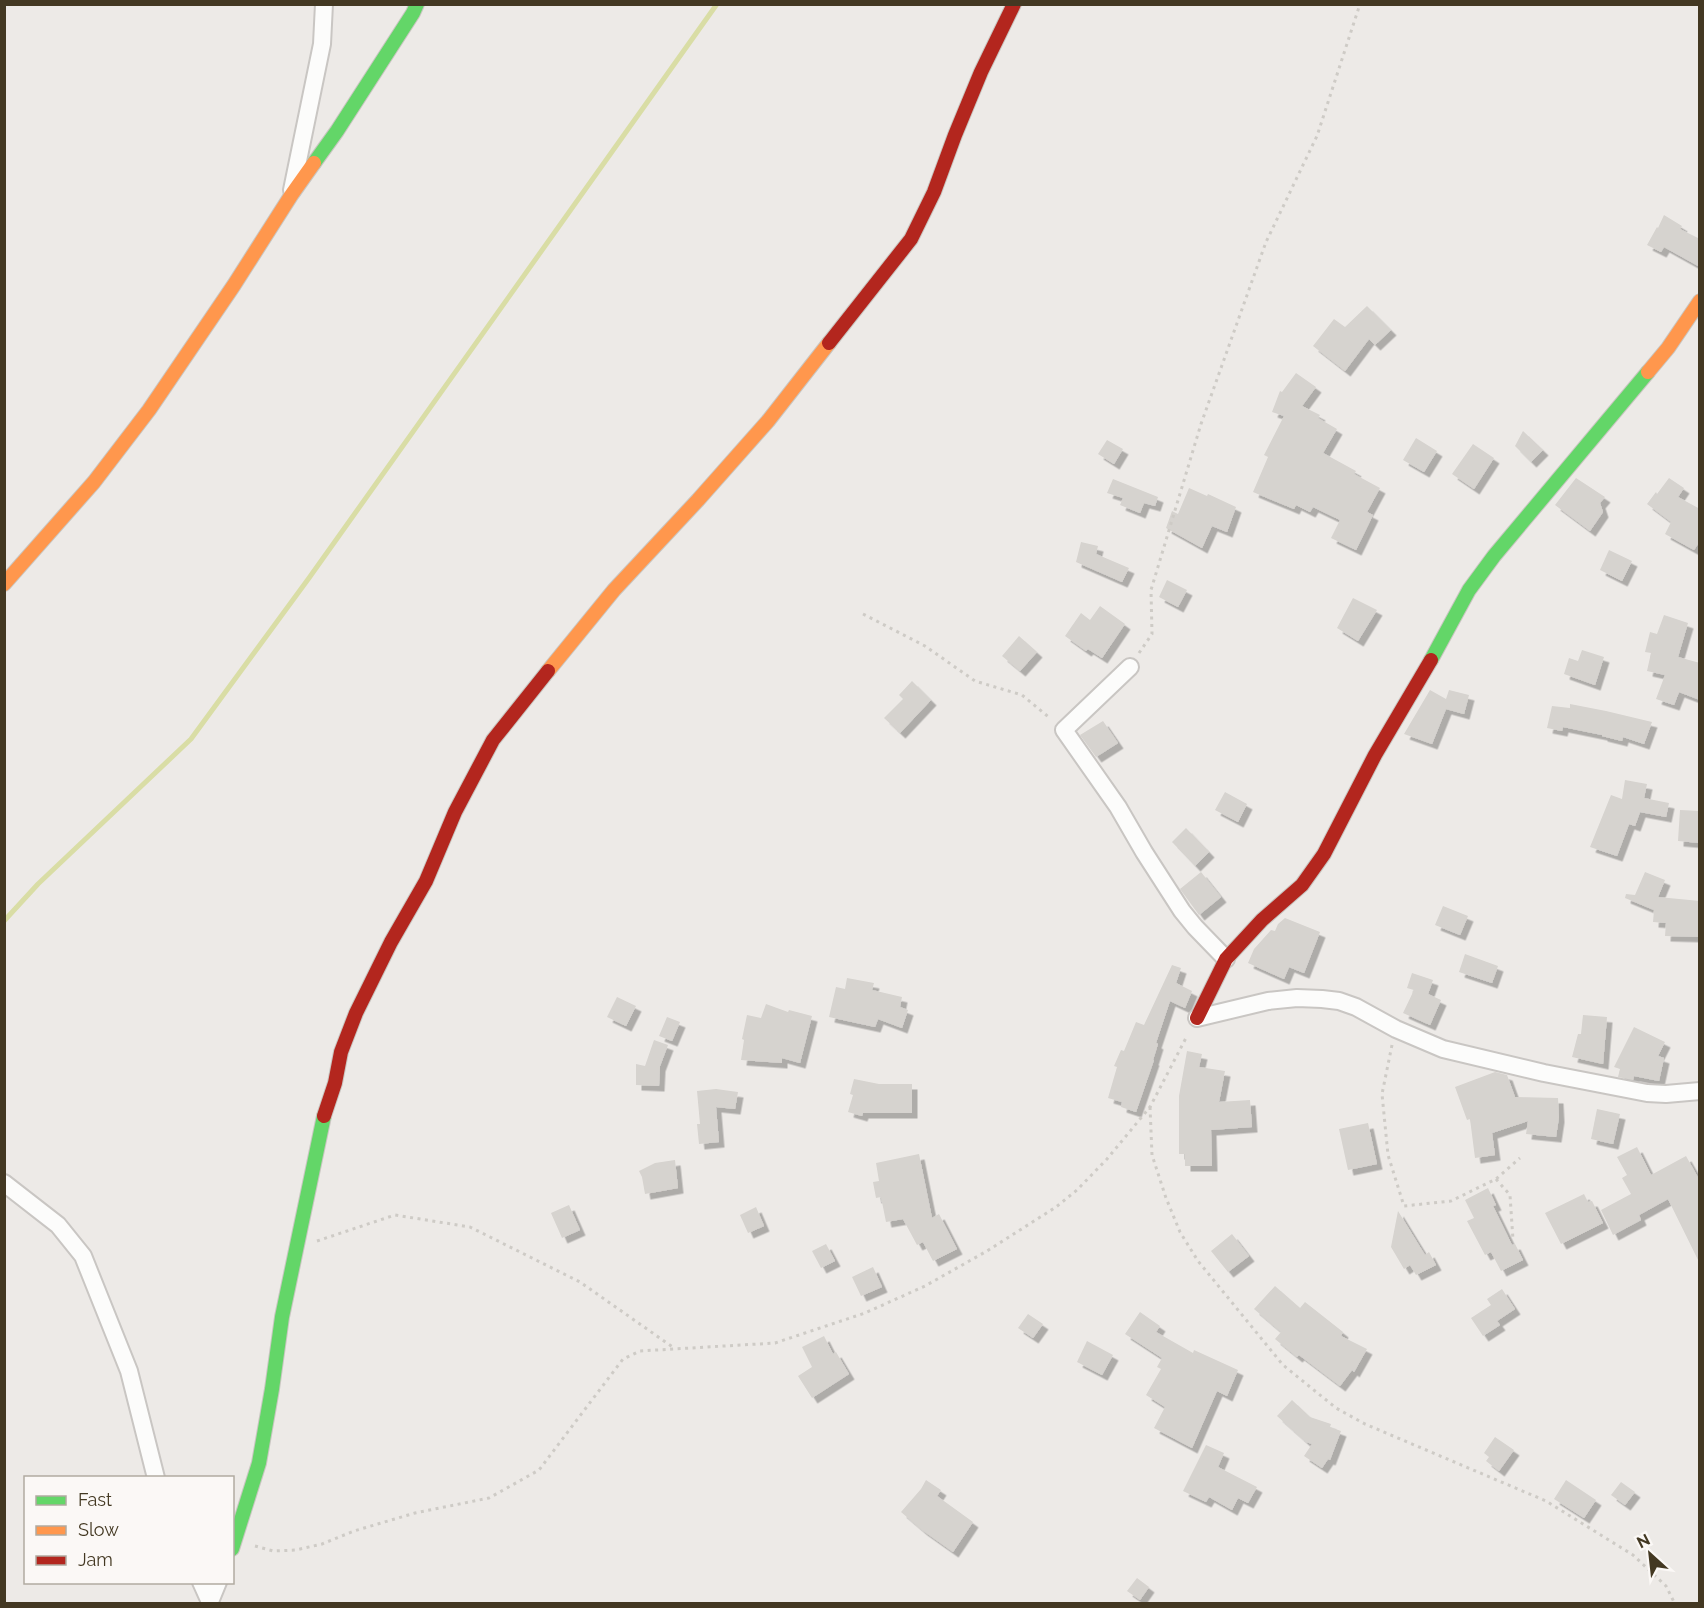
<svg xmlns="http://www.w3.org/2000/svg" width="1704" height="1608" font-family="Raleway,sans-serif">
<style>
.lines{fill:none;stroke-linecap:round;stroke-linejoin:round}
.stream{stroke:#d9dda5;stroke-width:5}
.building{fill:#d6d3cf;filter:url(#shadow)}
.street-casing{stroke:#c9c6c3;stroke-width:20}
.fast-casing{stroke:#c9c6c1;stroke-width:16}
.slow-casing{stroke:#c9c6c1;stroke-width:16}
.jam-casing{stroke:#c9c6c1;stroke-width:16}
.path{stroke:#cecbc6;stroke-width:3;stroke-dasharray:3 4.5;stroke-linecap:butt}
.street{stroke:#fcfcfb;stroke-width:16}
.fast{stroke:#63d668;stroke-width:14}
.slow{stroke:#ff974d;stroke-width:14}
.jam{stroke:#b3261e;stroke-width:14}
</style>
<defs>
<filter id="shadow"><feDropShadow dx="5.5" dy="5.5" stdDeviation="0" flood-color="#0004"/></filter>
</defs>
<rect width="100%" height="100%" fill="#edeae7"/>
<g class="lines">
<polyline class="stream" points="4,921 38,884 191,739 309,578 717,4"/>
</g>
<g class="building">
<polygon points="1664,215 1682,226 1680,229 1700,239 1700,267 1664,247 1661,252 1647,245 1657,227 1658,228"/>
<polygon points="1367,306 1391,330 1375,345 1369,339 1345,371 1313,346 1334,319 1345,327"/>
<polygon points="1296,373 1316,387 1302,406 1320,415 1318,418 1337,429 1323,453 1356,471 1354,474 1380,488 1367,512 1373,515 1356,550 1331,538 1340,520 1313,507 1310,512 1296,505 1294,509 1253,492 1268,457 1264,455 1284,416 1272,412 1280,391 1282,392"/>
<polygon points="1523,431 1543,450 1531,462 1515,446"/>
<polygon points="1416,438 1437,451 1424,472 1403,460"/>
<polygon points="1107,440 1123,449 1114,464 1098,454"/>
<polygon points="1473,444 1494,458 1474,489 1452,474"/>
<polygon points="1576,478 1605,497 1600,503 1603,512 1590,531 1555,505"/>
<polygon points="1669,478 1684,488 1678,497 1700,509 1700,541 1694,550 1665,534 1671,522 1647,504 1656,492 1657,494"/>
<polygon points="1113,479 1158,497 1155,506 1144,503 1140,513 1120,505 1123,498 1107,493"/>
<polygon points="1189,488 1207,496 1208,494 1236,507 1227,532 1212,526 1202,548 1166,528 1172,511 1178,514"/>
<polygon points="1081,542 1098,546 1096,554 1129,568 1122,582 1076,562"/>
<polygon points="1609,550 1632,561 1622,581 1600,570"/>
<polygon points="1167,580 1187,590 1178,607 1159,597"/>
<polygon points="1353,598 1377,610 1358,641 1337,628"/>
<polygon points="1100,606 1125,624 1102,658 1088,649 1086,651 1065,636 1081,613 1090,620"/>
<polygon points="1664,615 1688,623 1678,657 1700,663 1700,700 1679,692 1674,705 1656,699 1665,675 1647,671 1651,653 1645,652 1650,632 1657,634"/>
<polygon points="1019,636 1037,652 1020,671 1002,656"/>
<polygon points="1582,650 1604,657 1595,685 1564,674 1569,658 1578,661"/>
<polygon points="912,681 931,700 900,733 884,718 903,699 899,695"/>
<polygon points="1430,690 1446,699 1449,690 1469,695 1464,714 1446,709 1432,744 1404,734"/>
<polygon points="1570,704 1606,711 1652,722 1644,744 1623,737 1622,741 1602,736 1602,735 1563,727 1562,731 1547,728 1552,706 1570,708"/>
<polygon points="1103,721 1118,743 1096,757 1080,735"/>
<polygon points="1625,780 1647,784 1644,798 1669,803 1666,817 1640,812 1635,826 1629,824 1617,856 1590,847 1611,795 1622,799"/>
<polygon points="1225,792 1247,804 1238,822 1215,810"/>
<polygon points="1680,810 1700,811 1700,843 1678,841"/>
<polygon points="1186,828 1209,852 1195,866 1172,842"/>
<polygon points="1201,872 1221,897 1199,915 1180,889"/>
<polygon points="1645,872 1665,880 1658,897 1700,901 1700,937 1665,936 1666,923 1653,922 1654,910 1625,898 1626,894 1635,895"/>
<polygon points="1443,906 1468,916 1460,935 1435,925"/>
<polygon points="1285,918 1320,932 1304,973 1289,967 1284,979 1248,963 1254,949 1271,930 1275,931 1278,924"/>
<polygon points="1465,954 1498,966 1492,983 1459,972"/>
<polygon points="1172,965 1181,968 1176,983 1192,991 1185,1008 1170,1001 1156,1043 1158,1044 1153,1060 1154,1060 1136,1112 1121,1107 1122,1102 1108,1098 1117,1067 1114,1066 1121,1050 1124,1051 1136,1022 1144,1025"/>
<polygon points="1412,973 1433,980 1428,994 1441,1000 1430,1025 1403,1013 1414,990 1407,988"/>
<polygon points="847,978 874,983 872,990 902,997 900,1007 908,1010 902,1028 878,1019 875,1027 829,1017 836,987 845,989"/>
<polygon points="617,997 636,1006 626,1026 607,1017"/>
<polygon points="766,1004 788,1012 789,1010 812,1016 800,1063 782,1058 782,1063 741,1060 744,1040 742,1039 747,1015 761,1018"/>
<polygon points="1583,1015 1607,1017 1603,1064 1572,1057 1578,1034 1581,1034"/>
<polygon points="667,1017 680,1022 672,1041 659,1036"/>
<polygon points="1634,1027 1665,1042 1658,1056 1664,1058 1659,1081 1634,1076 1633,1080 1618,1077 1620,1069 1614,1067"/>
<polygon points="654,1040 668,1045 660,1066 659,1086 636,1085 636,1064 645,1066"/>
<polygon points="1187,1051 1202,1054 1199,1067 1225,1071 1219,1102 1250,1100 1252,1127 1211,1130 1212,1166 1185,1166 1185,1154 1179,1154 1179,1096"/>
<polygon points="1495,1072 1507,1075 1515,1097 1558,1098 1559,1117 1556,1137 1526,1134 1528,1121 1492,1133 1495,1155 1475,1158 1470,1119 1467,1120 1455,1087"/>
<polygon points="854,1079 879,1084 912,1084 912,1113 863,1113 862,1116 848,1112 853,1095 850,1094"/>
<polygon points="716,1089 738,1092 735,1109 716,1107 719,1142 699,1144 697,1124 700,1124 697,1091"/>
<polygon points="1597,1109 1620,1114 1613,1144 1591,1139"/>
<polygon points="1368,1123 1377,1164 1348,1170 1339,1129"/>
<polygon points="1637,1147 1651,1175 1686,1156 1700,1181 1700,1264 1668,1199 1639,1215 1641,1220 1613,1235 1601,1210 1631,1194 1622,1178 1627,1175 1617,1157"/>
<polygon points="919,1154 932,1218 939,1214 957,1249 933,1261 923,1242 917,1245 903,1219 886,1222 881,1197 876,1198 873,1182 879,1181 876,1163"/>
<polygon points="675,1160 678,1188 645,1194 642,1177 639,1171 655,1163"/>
<polygon points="1488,1188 1496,1205 1493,1206 1512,1245 1515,1244 1523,1260 1501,1271 1491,1252 1485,1255 1467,1221 1474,1218 1465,1200"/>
<polygon points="1584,1194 1588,1202 1592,1201 1603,1223 1561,1244 1545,1213"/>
<polygon points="569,1205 580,1230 562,1238 551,1213"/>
<polygon points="756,1207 764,1226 748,1233 740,1215"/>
<polygon points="1398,1211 1425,1255 1429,1252 1436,1265 1416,1275 1410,1265 1404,1269 1391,1247"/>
<polygon points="1232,1234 1249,1256 1228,1272 1211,1251"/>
<polygon points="826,1244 835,1261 821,1268 812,1251"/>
<polygon points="873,1267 882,1287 861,1296 852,1277"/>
<polygon points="1275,1286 1300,1308 1305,1302 1343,1332 1341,1336 1367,1349 1354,1372 1352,1370 1340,1386 1299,1355 1297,1357 1275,1339 1281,1332 1254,1309"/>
<polygon points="1502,1289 1515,1309 1497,1321 1500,1325 1483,1336 1471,1318 1491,1305 1487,1299"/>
<polygon points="1140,1312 1160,1326 1156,1332 1193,1353 1194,1350 1238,1370 1227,1396 1217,1391 1192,1448 1154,1428 1165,1407 1146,1395 1161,1369 1157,1367 1162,1358 1125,1334"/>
<polygon points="1028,1314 1043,1324 1033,1338 1018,1328"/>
<polygon points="824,1336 833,1354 836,1352 849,1374 812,1398 798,1376 812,1367 802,1347"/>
<polygon points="1087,1341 1113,1355 1102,1375 1077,1362"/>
<polygon points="1292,1400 1310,1417 1331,1424 1330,1427 1341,1431 1330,1460 1328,1459 1322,1468 1304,1456 1312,1444 1306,1442 1277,1416"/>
<polygon points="1495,1437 1514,1450 1499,1471 1486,1461 1489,1457 1484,1453"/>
<polygon points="1206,1445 1224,1453 1218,1467 1257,1487 1248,1503 1238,1498 1232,1510 1209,1497 1206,1502 1183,1491"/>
<polygon points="926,1480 941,1490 937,1496 973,1522 953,1552 922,1530 901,1512 921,1489"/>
<polygon points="1566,1480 1596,1500 1584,1518 1554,1499"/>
<polygon points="1621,1482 1635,1492 1625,1505 1611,1495"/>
<polygon points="1137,1578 1149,1587 1140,1600 1127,1591"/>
</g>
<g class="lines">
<g class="street-casing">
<g id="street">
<polyline points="292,190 322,44 324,4"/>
<polyline points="1130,667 1064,730 1118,807 1144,852 1182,911 1195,927 1226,959"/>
<polyline points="1197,1018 1268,1001 1297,998 1322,999 1339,1001 1356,1007 1396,1029 1443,1049 1544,1073 1647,1093 1666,1094 1700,1091"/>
<polyline points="4,1183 58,1225 83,1256 129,1371 156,1478"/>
<polyline points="201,1582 210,1602"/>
<polyline points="209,1604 218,1582"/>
</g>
</g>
<g class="fast-casing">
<g id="fast">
<polyline points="314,163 337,131 413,13 417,4"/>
<polyline points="1431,660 1469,590 1494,556 1648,372"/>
<polyline points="232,1549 259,1463 272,1389 282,1317 324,1116"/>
</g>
</g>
<g class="slow-casing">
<g id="slow">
<polyline points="1648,372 1668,348 1700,301"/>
<polyline points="4,584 94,482 149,410 234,285 292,194 314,163"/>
<polyline points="548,671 614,590 698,500 768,421 829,343"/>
</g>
</g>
<g class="jam-casing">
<g id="jam">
<polyline points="829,343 911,239 934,192 955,135 981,72 1014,4"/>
<polyline points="1197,1018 1226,959 1262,920 1302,885 1324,854 1375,755 1431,660"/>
<polyline points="324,1116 335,1083 341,1052 356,1013 391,942 426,881 455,812 493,740 548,671"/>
</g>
</g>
<g class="path">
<polyline points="863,614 925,646 975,681 1022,695 1051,719"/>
<polyline points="1139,653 1152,634 1151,590 1201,424 1266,242 1317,136 1360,4"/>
<polyline points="1392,1045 1382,1094 1388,1155 1404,1206 1451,1201 1496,1179 1520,1158"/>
<polyline points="1150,1107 1152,1155 1166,1198 1180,1232 1198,1261 1283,1365 1336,1408 1365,1424 1546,1501 1633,1555 1666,1586 1675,1604"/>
<polyline points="1496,1179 1510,1195 1513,1240"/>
<polyline points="317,1241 395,1215 470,1227 580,1282 674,1348"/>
<polyline points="255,1546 273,1551 296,1550 322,1544 354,1531 415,1513 489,1498 539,1470 623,1359 640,1351 775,1343 865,1313 925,1286 987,1251 1056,1207 1077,1190 1107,1159 1150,1107 1187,1036"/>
</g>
<use href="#street" class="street"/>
<use href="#fast" class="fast"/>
<use href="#slow" class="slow"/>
<use href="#jam" class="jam"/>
</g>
<rect width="1704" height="1608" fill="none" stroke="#433822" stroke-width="12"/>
<rect x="24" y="1476" width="210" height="108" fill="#fbf8f6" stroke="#b1aba1" stroke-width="1.5"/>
<rect x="36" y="1496" width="30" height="9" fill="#63d668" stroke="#b1aba1" stroke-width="1.5"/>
<text x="78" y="1506" font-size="18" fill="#433822">Fast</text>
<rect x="36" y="1526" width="30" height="9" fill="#ff974d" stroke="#b1aba1" stroke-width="1.5"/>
<text x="78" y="1536" font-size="18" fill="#433822">Slow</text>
<rect x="36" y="1556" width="30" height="9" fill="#b3261e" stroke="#b1aba1" stroke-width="1.5"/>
<text x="78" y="1566" font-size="18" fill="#433822">Jam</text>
<g transform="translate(1650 1554) rotate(333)" stroke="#fbf8f6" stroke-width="4.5" paint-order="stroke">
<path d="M0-4.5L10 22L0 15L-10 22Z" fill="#433822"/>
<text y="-9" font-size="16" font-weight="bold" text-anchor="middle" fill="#433822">N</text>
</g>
</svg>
